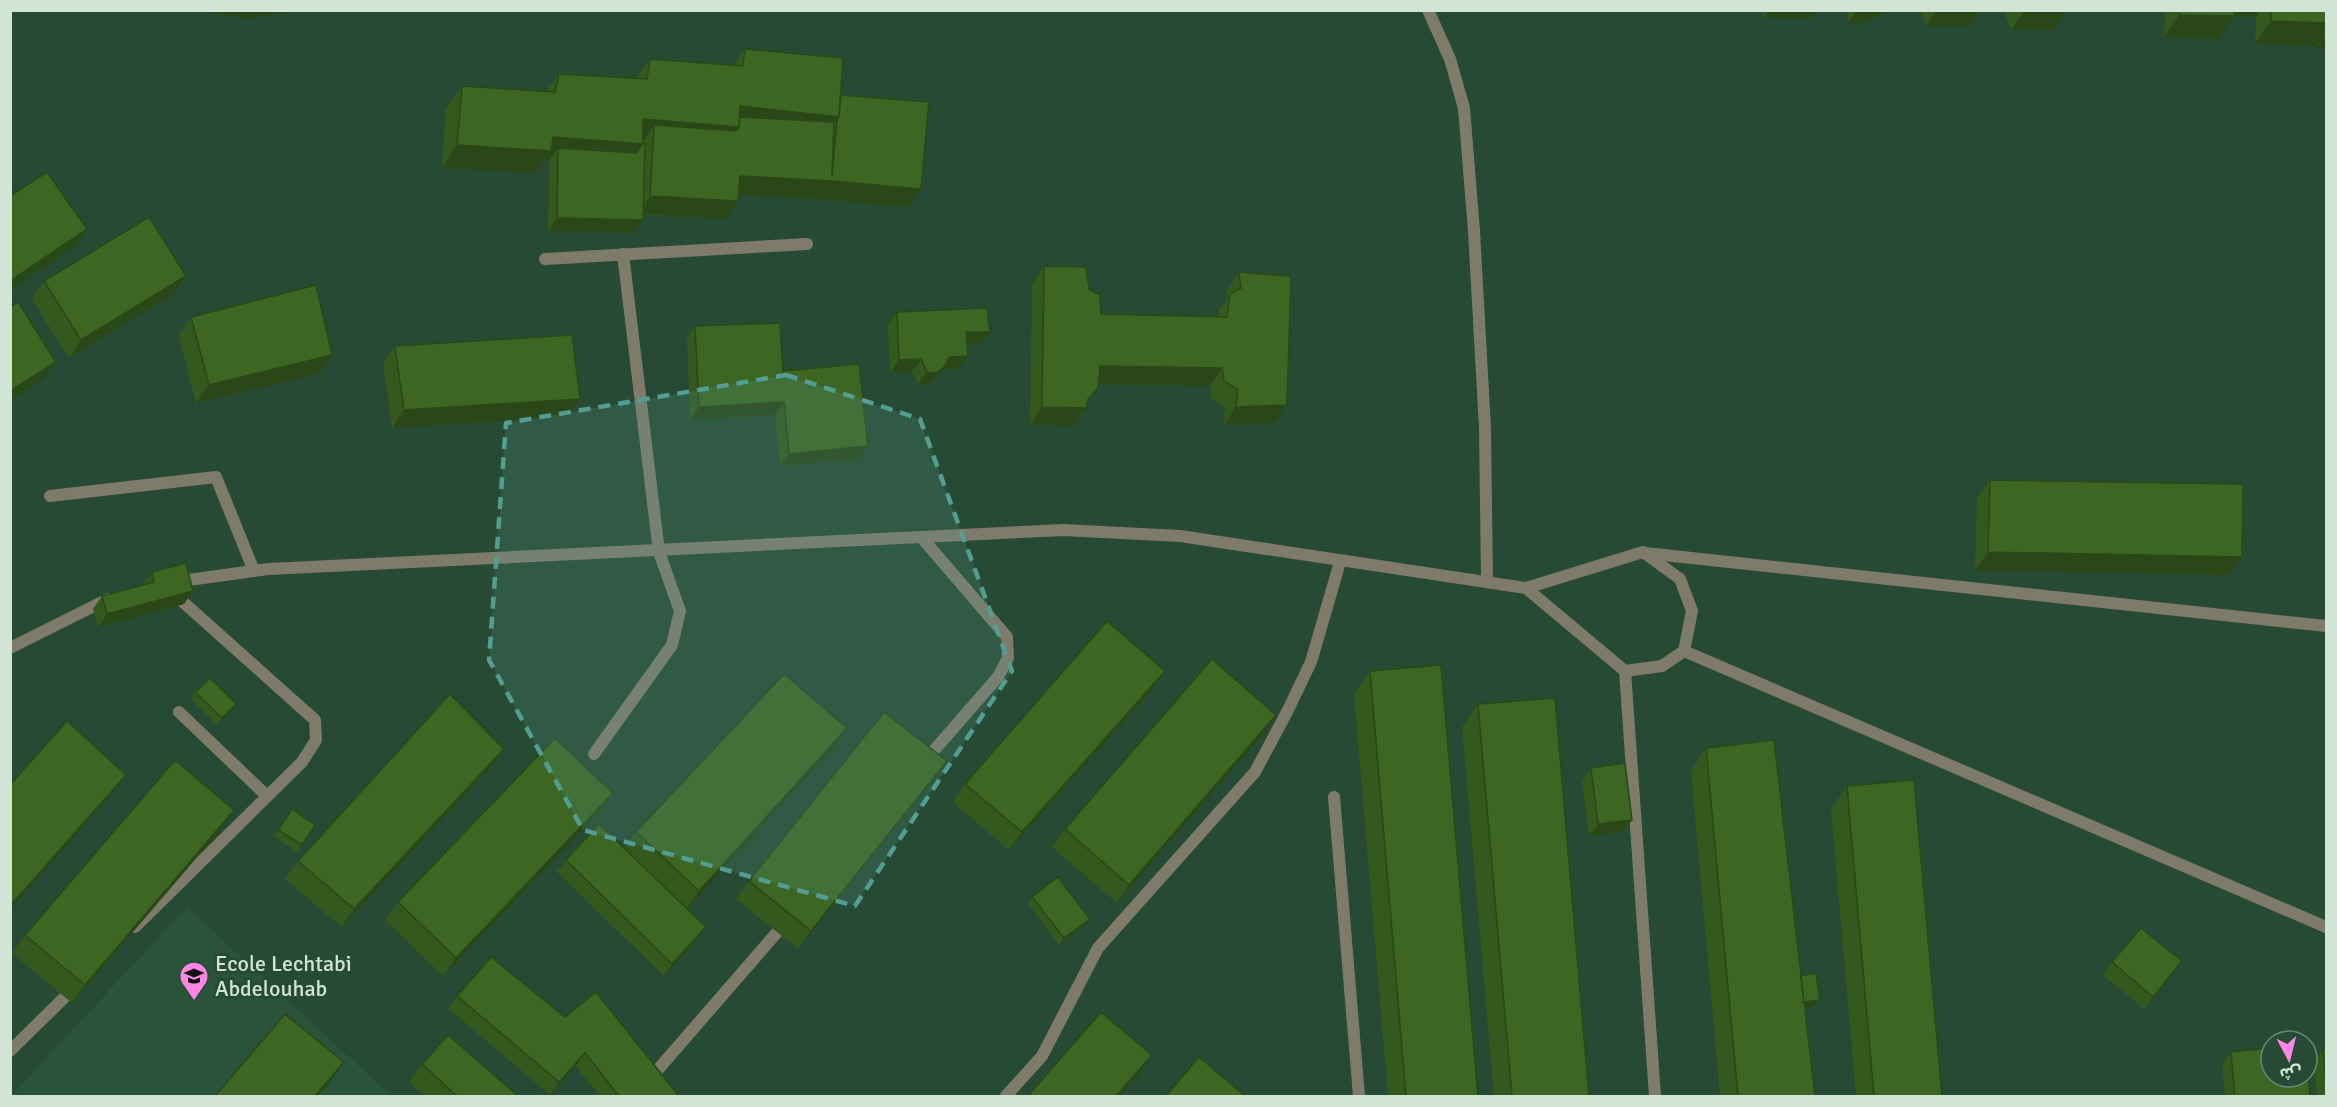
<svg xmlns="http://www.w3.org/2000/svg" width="2337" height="1107" font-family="Signika,'Noto Sans Arabic',sans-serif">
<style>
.built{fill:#29543a}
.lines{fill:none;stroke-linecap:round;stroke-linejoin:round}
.minor{stroke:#7f7b6a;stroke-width:12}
.wall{fill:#34581d}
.shaded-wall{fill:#2a4718}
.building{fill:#3c6622;stroke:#2a4718;stroke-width:1.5}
.marked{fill:#539d93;fill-opacity:0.2;stroke:#539d93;stroke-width:4.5;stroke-dasharray:12 8;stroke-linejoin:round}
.labels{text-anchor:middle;stroke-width:6;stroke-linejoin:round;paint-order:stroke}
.poi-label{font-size:22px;fill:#d1e5d7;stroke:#274a34;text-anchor:start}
</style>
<rect width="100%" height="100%" fill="#274a34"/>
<polygon class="built" points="187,907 391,1096 11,1096"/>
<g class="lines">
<g class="minor">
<polyline points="1428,10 1450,59 1464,108 1474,231 1485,428 1487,582"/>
<polyline points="545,259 807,244"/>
<polyline points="50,496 216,477 254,571"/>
<polyline points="922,538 1007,637 1008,658 998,677 923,763"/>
<polyline points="1645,553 2326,626"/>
<polyline points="174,582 268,569 1064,530 1180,536 1526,588"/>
<polyline points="10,648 108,599"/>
<polyline points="1684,651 2326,927"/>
<polyline points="1625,671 1662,666 1684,651 1692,611 1680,579 1643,552 1526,588 1625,671 1655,1096"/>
<polyline points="179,712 267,796"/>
<polyline points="594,754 672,645 680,611 659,552 623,254"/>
<polyline points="1334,797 1359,1096"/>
<polyline points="135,927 302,762 316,740 315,720 173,593"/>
<polyline points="10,1051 76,986"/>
<polyline points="648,1081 786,922"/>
<polyline points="1006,1096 1042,1056 1098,948 1255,772 1287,712 1311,662 1340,562"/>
</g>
</g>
<g class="wall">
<polygon points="1763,10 1818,10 1813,18 1763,18"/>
<polygon points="1848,10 1893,10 1861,23 1848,23"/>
<polygon points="1920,10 1981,10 1970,26 1926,26"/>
<polygon points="2004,10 2067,10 2053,30 2011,30"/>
<polygon points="2165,10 2326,10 2326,48 2316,48 2316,46 2255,44 2256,17 2234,16 2218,39 2164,37"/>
<polygon points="745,49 841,95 908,207 818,199 739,195 726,219 643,215 643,220 634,233 548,231 549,160 545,160 536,173 442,168 446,108 462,86 547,91 559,74 636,78 650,59 734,65"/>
<polygon points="1044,266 1089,289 1101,314 1217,317 1218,312 1228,298 1227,290 1239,272 1287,405 1275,423 1224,425 1225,408 1212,399 1209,386 1098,384 1086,408 1073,426 1030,425 1032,284"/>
<polygon points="186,276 174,294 69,358 32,299 44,281"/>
<polygon points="897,312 981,344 967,345 959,369 942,370 935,379 927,386 918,384 912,372 890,373 888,325"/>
<polygon points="191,317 320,373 196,403 179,335"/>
<polygon points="695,326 783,371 868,446 859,459 780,466 775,415 690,420 687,338"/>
<polygon points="395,346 567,417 392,428 383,364"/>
<polygon points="1990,480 2242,557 2229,575 1975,570 1977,498"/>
<polygon points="152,572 184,604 98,627 93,609 102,596 143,585"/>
<polygon points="1165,671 1153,689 1009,850 953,802 965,784"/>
<polygon points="1370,671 1478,1096 1388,1096 1354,694"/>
<polygon points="195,692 236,704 231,711 217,725 191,699"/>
<polygon points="1478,704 1589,1096 1494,1096 1462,727"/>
<polygon points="847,728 835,746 687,909 697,940 664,976 557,872 566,860 625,848 636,832"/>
<polygon points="1264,733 1117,903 1052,847 1065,829"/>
<polygon points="1706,748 1801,976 1820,1000 1816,1006 1805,1008 1815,1096 1720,1096 1691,771"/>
<polygon points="947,761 934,779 798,949 736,899 749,881"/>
<polygon points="491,767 342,927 285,879 298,861"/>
<polygon points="1591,768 1632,820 1623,832 1589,836 1582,780"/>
<polygon points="1847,786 1942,1096 1856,1096 1831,809"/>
<polygon points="292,809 315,825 297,852 274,836"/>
<polygon points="601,811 443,976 385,920 398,902"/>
<polygon points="222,828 72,1003 12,953 25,935"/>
<polygon points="1032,897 1085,925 1059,945 1028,903"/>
<polygon points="2112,962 2173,974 2144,1009 2103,975"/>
<polygon points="457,996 565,1017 679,1096 600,1096 576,1066 550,1095 448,1008"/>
<polygon points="2323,1049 2326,1049 2326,1096 2317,1096 2314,1062"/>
<polygon points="2231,1052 2310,1096 2225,1096 2222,1064"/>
<polygon points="422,1064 518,1096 425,1096 409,1082"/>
</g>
<g class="shaded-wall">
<polygon points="208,10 291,10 286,13 246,19 207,12"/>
<polygon points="1768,10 1818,10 1813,18 1763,18"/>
<polygon points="1857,10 1893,10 1861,23 1848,23"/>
<polygon points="1936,10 1981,10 1970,26 1926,26"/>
<polygon points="2025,10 2067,10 2053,30 2011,30"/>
<polygon points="2223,10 2260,10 2256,17 2234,16 2218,39 2164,37 2180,15"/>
<polygon points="2271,21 2326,23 2326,32 2316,46 2255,44"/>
<polygon points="2326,33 2326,48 2316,48"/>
<polygon points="740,106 839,117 824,140 723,149 654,125 642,143 643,119"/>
<polygon points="553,137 643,144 627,166 558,148 549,160 545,160 536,173 442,168 457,145"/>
<polygon points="740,176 831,181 921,189 908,207 818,199 727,194"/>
<polygon points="650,196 738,201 726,219 638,214"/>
<polygon points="557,218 643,220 634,233 548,231"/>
<polygon points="87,229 75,247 10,290 10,281"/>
<polygon points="186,276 174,294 69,358 81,340"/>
<polygon points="966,332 990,332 981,344 957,345"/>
<polygon points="332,355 320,373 196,403 209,385"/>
<polygon points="968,356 959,369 942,370 935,379 927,386 918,384 927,372 950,357"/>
<polygon points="921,359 912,372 890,373 899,360"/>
<polygon points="56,362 43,380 10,401 10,391"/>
<polygon points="1100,366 1222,368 1209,386 1087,384"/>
<polygon points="1098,388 1073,426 1030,425 1042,407 1088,399"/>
<polygon points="580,399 567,417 392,428 404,410"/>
<polygon points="784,402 775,415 690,420 699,407"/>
<polygon points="1287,405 1275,423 1224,425 1236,407"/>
<polygon points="868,446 859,459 780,466 789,454"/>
<polygon points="1988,552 2242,557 2229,575 1975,570"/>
<polygon points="193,591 184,604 98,627 107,614"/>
<polygon points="1165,671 1153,689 1009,850 1022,832"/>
<polygon points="236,704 231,711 217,725 222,718"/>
<polygon points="1276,715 1264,733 1117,903 1129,885"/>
<polygon points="847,728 835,746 687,909 699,891"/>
<polygon points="504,749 491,767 342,927 354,909"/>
<polygon points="947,761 934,779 798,949 811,931"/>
<polygon points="126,775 113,793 10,910 10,906"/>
<polygon points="613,793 601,811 443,976 456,958"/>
<polygon points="234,810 222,828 72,1003 85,985"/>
<polygon points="1632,820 1623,832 1589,836 1598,824"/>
<polygon points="1090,919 1085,925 1059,945 1064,938"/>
<polygon points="706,927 697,940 664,976 672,964"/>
<polygon points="2182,961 2173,974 2144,1009 2153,997"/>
<polygon points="1820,1000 1816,1006 1788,1010 1792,1004"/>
<polygon points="585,1053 576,1066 550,1095 559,1082"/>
<polygon points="1152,1055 1136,1078 1120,1096 1116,1096"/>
<polygon points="344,1062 328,1085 318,1096 315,1096"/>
</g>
<g class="building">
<polygon points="2180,10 2234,10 2234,16 2180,15"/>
<polygon points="2271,10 2326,10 2326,23 2271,21"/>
<polygon points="745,49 843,58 839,117 740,106 739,127 643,119 643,144 553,137 551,151 457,145 462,86 555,92 559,74 647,79 650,59 743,66"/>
<polygon points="841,95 929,102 921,189 831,181 740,176 738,201 650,196 654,125 736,131 739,127 740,117 834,122 832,176 837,121 839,117"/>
<polygon points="643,144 645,144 643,220 557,218 558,148 636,153"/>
<polygon points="47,172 87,229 10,281 10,196"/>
<polygon points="149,217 186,276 81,340 44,281"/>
<polygon points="1044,266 1086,267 1089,289 1100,295 1101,314 1227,317 1230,294 1241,288 1239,272 1291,276 1287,405 1236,407 1238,390 1224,381 1222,368 1100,366 1098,388 1088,399 1086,408 1042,407"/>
<polygon points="316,285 332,355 209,385 191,317"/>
<polygon points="18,302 56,362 10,391 10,307"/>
<polygon points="987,308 990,332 966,332 968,356 950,357 944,367 936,373 927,372 921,359 899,360 897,312"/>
<polygon points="780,323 783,371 859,364 868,446 789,454 784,402 699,407 695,326"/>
<polygon points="572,335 580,399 404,410 395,346"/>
<polygon points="1990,480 2243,484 2242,557 1988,552"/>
<polygon points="186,563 193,591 107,614 102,596 154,582 152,572"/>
<polygon points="1107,621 1165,671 1022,832 965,784"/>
<polygon points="1212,659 1276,715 1129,885 1065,829"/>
<polygon points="1441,665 1478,1096 1406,1096 1370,671"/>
<polygon points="784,674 847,728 699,891 636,832"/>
<polygon points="210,678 236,704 222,718 195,692"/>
<polygon points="450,694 504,749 354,909 298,861"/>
<polygon points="1555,698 1589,1096 1512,1096 1478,704"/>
<polygon points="884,712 947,761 811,931 749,881"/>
<polygon points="67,721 126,775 10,906 10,785"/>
<polygon points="555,738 613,793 456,958 398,902"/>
<polygon points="1774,740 1815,1096 1738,1096 1706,748"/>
<polygon points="175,760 234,810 85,985 25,935"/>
<polygon points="1625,763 1632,820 1598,824 1591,768"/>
<polygon points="1914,780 1942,1096 1874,1096 1847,786"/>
<polygon points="292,809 315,825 302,845 278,830"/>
<polygon points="599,824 706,927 672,964 566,860"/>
<polygon points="1058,877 1090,919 1064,938 1032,897"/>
<polygon points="2141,928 2182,961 2153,997 2112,962"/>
<polygon points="491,957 565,1017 596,992 679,1096 619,1096 585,1053 559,1082 457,996"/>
<polygon points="1816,973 1820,1000 1804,1002 1801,976"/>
<polygon points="1101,1012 1152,1055 1116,1096 1028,1096"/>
<polygon points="285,1014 344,1062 315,1096 215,1096"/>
<polygon points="448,1035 518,1096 457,1096 422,1064"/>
<polygon points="2271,1048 2271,1077 2307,1077 2307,1060 2310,1096 2235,1096 2231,1052"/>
<polygon points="2323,1049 2326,1049 2326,1087"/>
<polygon points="1199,1057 1245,1096 1166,1096"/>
</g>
<path class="marked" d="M 786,375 L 920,419 L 1012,671 L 855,906 L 583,830 L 489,660 L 506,423 Z"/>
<defs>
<g id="school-pin" transform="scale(1.5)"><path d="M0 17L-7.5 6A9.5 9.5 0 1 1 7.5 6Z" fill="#fc86e4" stroke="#274a34"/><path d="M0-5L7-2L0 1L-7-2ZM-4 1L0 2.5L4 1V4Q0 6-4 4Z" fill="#111"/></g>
</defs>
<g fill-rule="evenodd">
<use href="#school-pin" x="194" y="976"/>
</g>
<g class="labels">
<g class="poi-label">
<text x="215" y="971">Ecole Lechtabi<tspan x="215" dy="25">Abdelouhab</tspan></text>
</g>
</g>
<rect width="2337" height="1107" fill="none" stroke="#d1e5d7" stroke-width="24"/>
<g transform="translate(2289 1059) rotate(173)"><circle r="28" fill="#274a34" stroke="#6b8875" stroke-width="1.5"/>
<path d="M0-4.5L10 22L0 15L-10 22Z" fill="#fc86e4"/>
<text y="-9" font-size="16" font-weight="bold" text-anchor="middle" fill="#d1e5d7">ش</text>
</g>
</svg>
